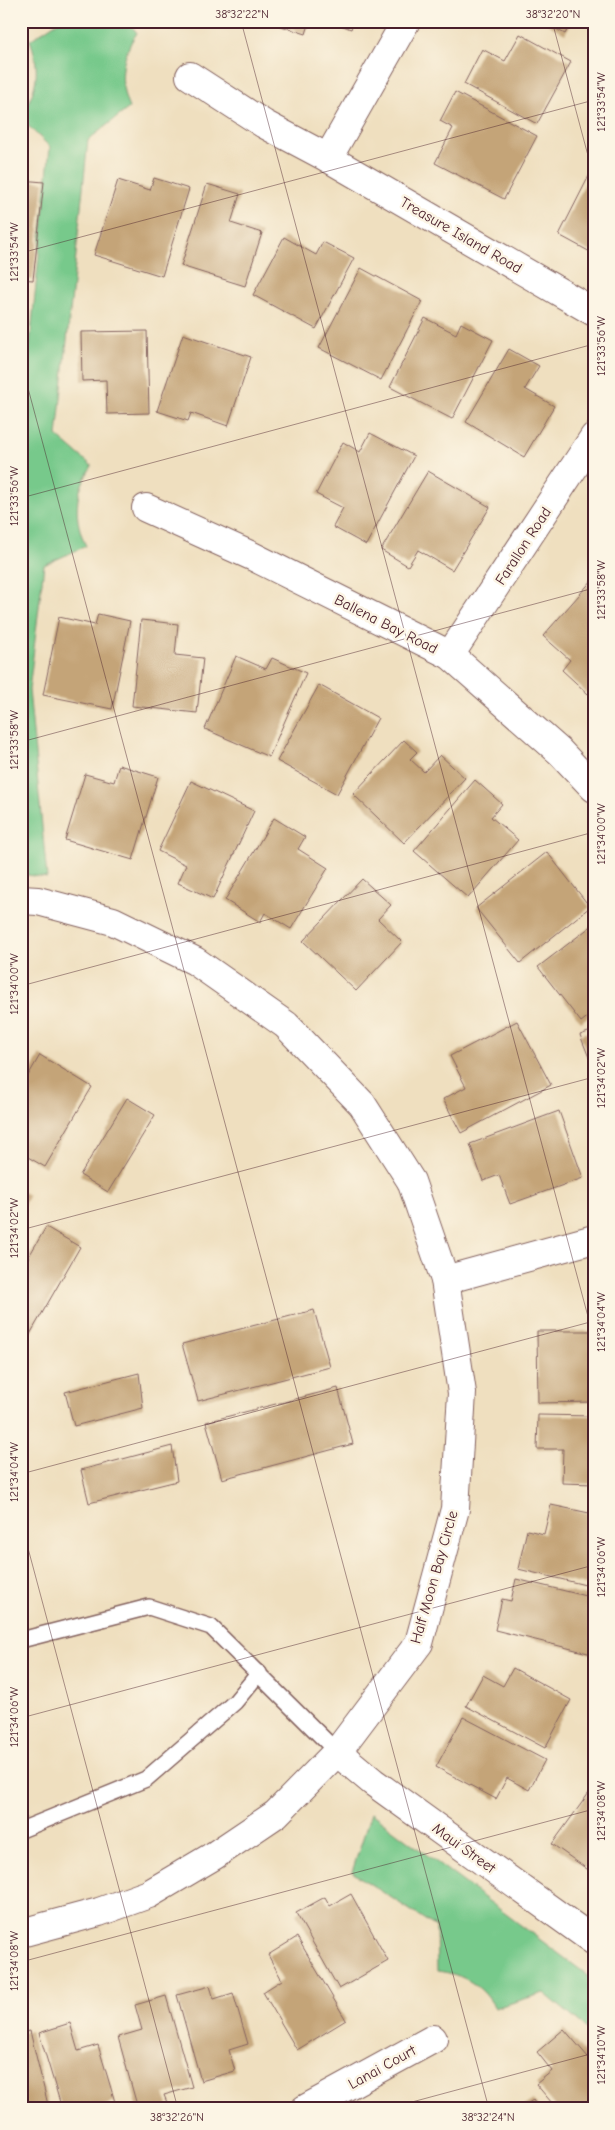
<svg xmlns="http://www.w3.org/2000/svg" width="615" height="2130" font-family="'Comic Neue',sans-serif">
<style>
.green{fill:#77c98b;stroke:#60745b}
.building{fill:#c4a478}
.lines{fill:none;stroke-linecap:round;stroke-linejoin:round}
.service-casing{stroke:#84625f;stroke-width:18}
.minor-casing{stroke:#84625f;stroke-width:30}
.service{stroke:#fff;stroke-width:15}
.minor{stroke:#fff;stroke-width:28}
.ticks{fill:none;stroke:#4a1f2b;stroke-width:1;stroke-opacity:0.45}
.labels{text-anchor:middle;stroke-width:5;stroke-linejoin:round;paint-order:stroke}
.street-label{font-size:15px;fill:#4a1f2b;stroke:#fcf5e5}
.neatline{fill:none;stroke:#4a1f2b;stroke-width:2}
.ticks-label{font-size:12px;text-anchor:middle;fill:#4a1f2b}
</style>
<rect width="100%" height="100%" fill="#fcf5e5"/>
<filter id="ink" filterUnits="userSpaceOnUse"><feTurbulence type="fractalNoise" baseFrequency=".02" numOctaves="2"/><feDisplacementMap in="SourceGraphic" scale="10" xChannelSelector="R" yChannelSelector="G"/><feConvolveMatrix kernelMatrix="1 2 1 2 8 2 1 2 1" color-interpolation-filters="sRGB"/></filter>
<filter id="wash" filterUnits="userSpaceOnUse"><feTurbulence type="fractalNoise" baseFrequency=".0096" numOctaves="4" result="noise"/><feDisplacementMap in="SourceGraphic" scale="20" xChannelSelector="R" yChannelSelector="G"/><feGaussianBlur stdDeviation="1.12" result="paint"/><feColorMatrix in="noise" values="0 0 0 0 0 0 0 0 0 0 0 0 0 0 0 0 0 1.4 0 .05"/><feComposite in="paint" operator="in"/></filter>
<g filter="url(#wash)">
<rect width="100%" height="100%" fill="#efdfbf"/>
<g class="green">
<path d="M 59,21 L 128,21 L 137,33 C 121,55 118,83 129,108 L 88,140 L 57,436 L 92,466 C 74,492 73,518 86,546 L 44,565 L 29,690 L 47,878 L 21,874 L 21,432 L 50,147 L 21,119 C 21,112 26,107 29,101 C 39,81 38,61 30,40 Z"/>
<path d="M 371,1813 L 594,1980 L 594,2035 L 544,1993 L 495,2008 C 482,1985 463,1974 437,1971 L 436,1927 L 352,1872 Z"/>
</g>
<g id="blocks">
<g class="building">
<polygon points="279,21 310,21 306,34 278,25"/>
<polygon points="330,21 354,21 351,29"/>
<polygon points="542,21 572,21 565,34"/>
<polygon points="520,34 571,62 537,124 464,84 482,49 505,61"/>
<polygon points="455,92 537,136 504,199 435,163 453,128 440,121"/>
<polygon points="591,172 594,173 594,254 559,235"/>
<polygon points="154,178 189,189 162,276 94,255 118,180 150,190"/>
<polygon points="21,180 44,182 33,280 21,279"/>
<polygon points="207,184 240,194 231,223 262,233 245,286 181,266"/>
<polygon points="284,237 316,255 323,242 354,258 316,329 253,295"/>
<polygon points="361,268 422,301 381,380 319,348"/>
<polygon points="425,318 456,334 461,323 493,340 452,419 390,387"/>
<polygon points="147,331 149,413 107,414 106,380 82,381 81,332"/>
<polygon points="183,334 251,357 228,426 191,413 188,421 157,411"/>
<polygon points="509,349 539,366 525,389 554,406 524,457 466,422"/>
<polygon points="370,433 414,456 366,545 333,527 343,508 316,494 343,442 360,452"/>
<polygon points="428,471 490,507 452,570 418,550 408,566 381,550"/>
<polygon points="594,578 594,687 588,694 562,670 570,660 543,636"/>
<polygon points="98,614 130,621 112,709 43,695 59,617 95,625"/>
<polygon points="141,620 178,624 175,655 203,658 197,713 132,706"/>
<polygon points="236,656 266,669 272,658 306,673 269,757 205,729"/>
<polygon points="319,685 378,718 337,794 277,761"/>
<polygon points="404,740 417,752 410,759 424,772 440,755 465,778 404,843 353,794"/>
<polygon points="119,765 158,777 133,860 65,840 85,774 114,782"/>
<polygon points="475,780 502,804 491,817 518,840 468,898 414,851"/>
<polygon points="191,781 254,811 213,899 178,883 186,865 158,851"/>
<polygon points="274,818 305,837 298,849 328,868 291,929 265,913 260,922 225,900"/>
<polygon points="547,852 590,907 520,963 476,908"/>
<polygon points="362,879 391,905 378,919 402,942 356,991 303,941"/>
<polygon points="594,924 594,1012 581,1022 538,967"/>
<polygon points="517,1021 551,1085 461,1133 443,1099 466,1087 450,1056"/>
<polygon points="594,1030 594,1070 580,1035"/>
<polygon points="40,1055 92,1087 45,1167 21,1153 21,1088"/>
<polygon points="127,1098 155,1115 108,1192 80,1175"/>
<polygon points="559,1111 583,1178 510,1204 499,1175 483,1181 470,1144"/>
<polygon points="21,1191 29,1195 21,1209"/>
<polygon points="46,1227 80,1247 25,1343 21,1340 21,1270"/>
<polygon points="314,1310 330,1367 198,1401 182,1344"/>
<polygon points="537,1331 594,1331 594,1402 538,1403"/>
<polygon points="139,1373 143,1408 74,1426 65,1392"/>
<polygon points="338,1388 353,1444 222,1479 206,1422"/>
<polygon points="538,1415 594,1416 594,1484 562,1483 563,1449 537,1449"/>
<polygon points="172,1446 177,1481 89,1503 81,1470"/>
<polygon points="551,1505 594,1514 594,1587 518,1569 527,1530 544,1534"/>
<polygon points="516,1579 594,1598 592,1654 495,1630 502,1599 511,1601"/>
<polygon points="513,1668 571,1700 545,1748 466,1706 483,1675 503,1686"/>
<polygon points="463,1717 545,1760 529,1790 507,1778 496,1799 436,1767"/>
<polygon points="594,1786 594,1874 552,1844"/>
<polygon points="351,1894 388,1961 339,1989 296,1913 325,1897 330,1906"/>
<polygon points="297,1937 346,2020 297,2050 263,1992 282,1980 268,1955"/>
<polygon points="210,1986 214,1999 233,1993 248,2044 229,2050 235,2071 201,2081 177,1995"/>
<polygon points="166,1996 192,2087 164,2095 168,2105 154,2109 138,2109 118,2037 142,2030 135,2005"/>
<polygon points="70,2023 78,2051 98,2045 115,2102 93,2109 62,2109 39,2033"/>
<polygon points="564,2029 594,2064 594,2109 590,2107 588,2109 557,2109 536,2084 552,2071 537,2052"/>
<polygon points="30,2031 49,2109 21,2109 21,2033"/>
<polygon points="533,2100 539,2109 519,2109"/>
</g>
</g>
</g>
<g filter="url(#ink)">
<use href="#blocks" fill-opacity="0" stroke="#84625f" stroke-width="1"/>
<g class="lines">
<g class="service-casing">
<g id="service">
<polyline points="21,1640 149,1607 211,1627 337,1752"/>
<polyline points="21,1830 146,1779 235,1702 259,1673"/>
</g>
</g>
<g class="minor-casing">
<g id="minor">
<polyline points="190,76 264,124 328,158 594,312"/>
<polyline points="328,158 406,21"/>
<polyline points="146,508 252,556 450,655 560,752 594,788"/>
<polyline points="450,655 594,437"/>
<polyline points="21,900 38,901 113,921 195,961 286,1025 362,1104 411,1181 445,1280 462,1393 455,1509 419,1643 337,1752 276,1814 215,1855 149,1894 99,1912 21,1933"/>
<polyline points="445,1280 594,1239"/>
<polyline points="337,1752 373,1782 594,1941"/>
<polyline points="305,2109 433,2039"/>
</g>
</g>
<use href="#service" class="service"/>
<use href="#minor" class="minor"/>
</g>
</g>
<path class="ticks" d="M 241,21 L 594,1339M 552,21 L 594,178M 21,253 L 594,100M 21,362 L 489,2109M 21,498 L 594,344M 21,742 L 594,588M 21,986 L 594,832M 21,1230 L 594,1077M 21,1474 L 594,1321M 21,1522 L 178,2109M 21,1718 L 594,1565M 21,1962 L 594,1809M 386,2109 L 594,2053"/>
<g class="labels">
<g class="street-label">
<text transform="translate(461 235) rotate(30)" y="5">Treasure Island Road</text>
<text transform="translate(523 546) rotate(-57)" y="5">Farallon Road</text>
<text transform="translate(386 624) rotate(27)" y="5">Ballena Bay Road</text>
<text transform="translate(434 1577) rotate(-74)" y="5">Half Moon Bay Circle</text>
<text transform="translate(464 1848) rotate(36)" y="5">Maui Street</text>
<text transform="translate(382 2067) rotate(-29)" y="5">Lanai Court</text>
</g>
</g>
<rect width="615" height="2130" fill="none" stroke="#fcf5e5" stroke-width="55"/>
<rect x="28" y="28" width="560" height="2074" class="neatline"/>
<g class="ticks-label">
<text x="242" y="18">38°32'22"N</text>
<text x="553" y="18">38°32'20"N</text>
<text transform="translate(601 102) rotate(-90)" y="4">121°33'54"W</text>
<text transform="translate(14 252) rotate(-90)" y="4">121°33'54"W</text>
<text transform="translate(601 346) rotate(-90)" y="4">121°33'56"W</text>
<text transform="translate(14 496) rotate(-90)" y="4">121°33'56"W</text>
<text transform="translate(601 590) rotate(-90)" y="4">121°33'58"W</text>
<text transform="translate(14 740) rotate(-90)" y="4">121°33'58"W</text>
<text transform="translate(601 834) rotate(-90)" y="4">121°34'00"W</text>
<text transform="translate(14 984) rotate(-90)" y="4">121°34'00"W</text>
<text transform="translate(601 1078) rotate(-90)" y="4">121°34'02"W</text>
<text transform="translate(14 1228) rotate(-90)" y="4">121°34'02"W</text>
<text transform="translate(601 1322) rotate(-90)" y="4">121°34'04"W</text>
<text transform="translate(14 1472) rotate(-90)" y="4">121°34'04"W</text>
<text transform="translate(601 1567) rotate(-90)" y="4">121°34'06"W</text>
<text transform="translate(14 1717) rotate(-90)" y="4">121°34'06"W</text>
<text transform="translate(601 1811) rotate(-90)" y="4">121°34'08"W</text>
<text transform="translate(14 1961) rotate(-90)" y="4">121°34'08"W</text>
<text transform="translate(601 2055) rotate(-90)" y="4">121°34'10"W</text>
<text x="177" y="2121">38°32'26"N</text>
<text x="488" y="2121">38°32'24"N</text>
</g>
</svg>
